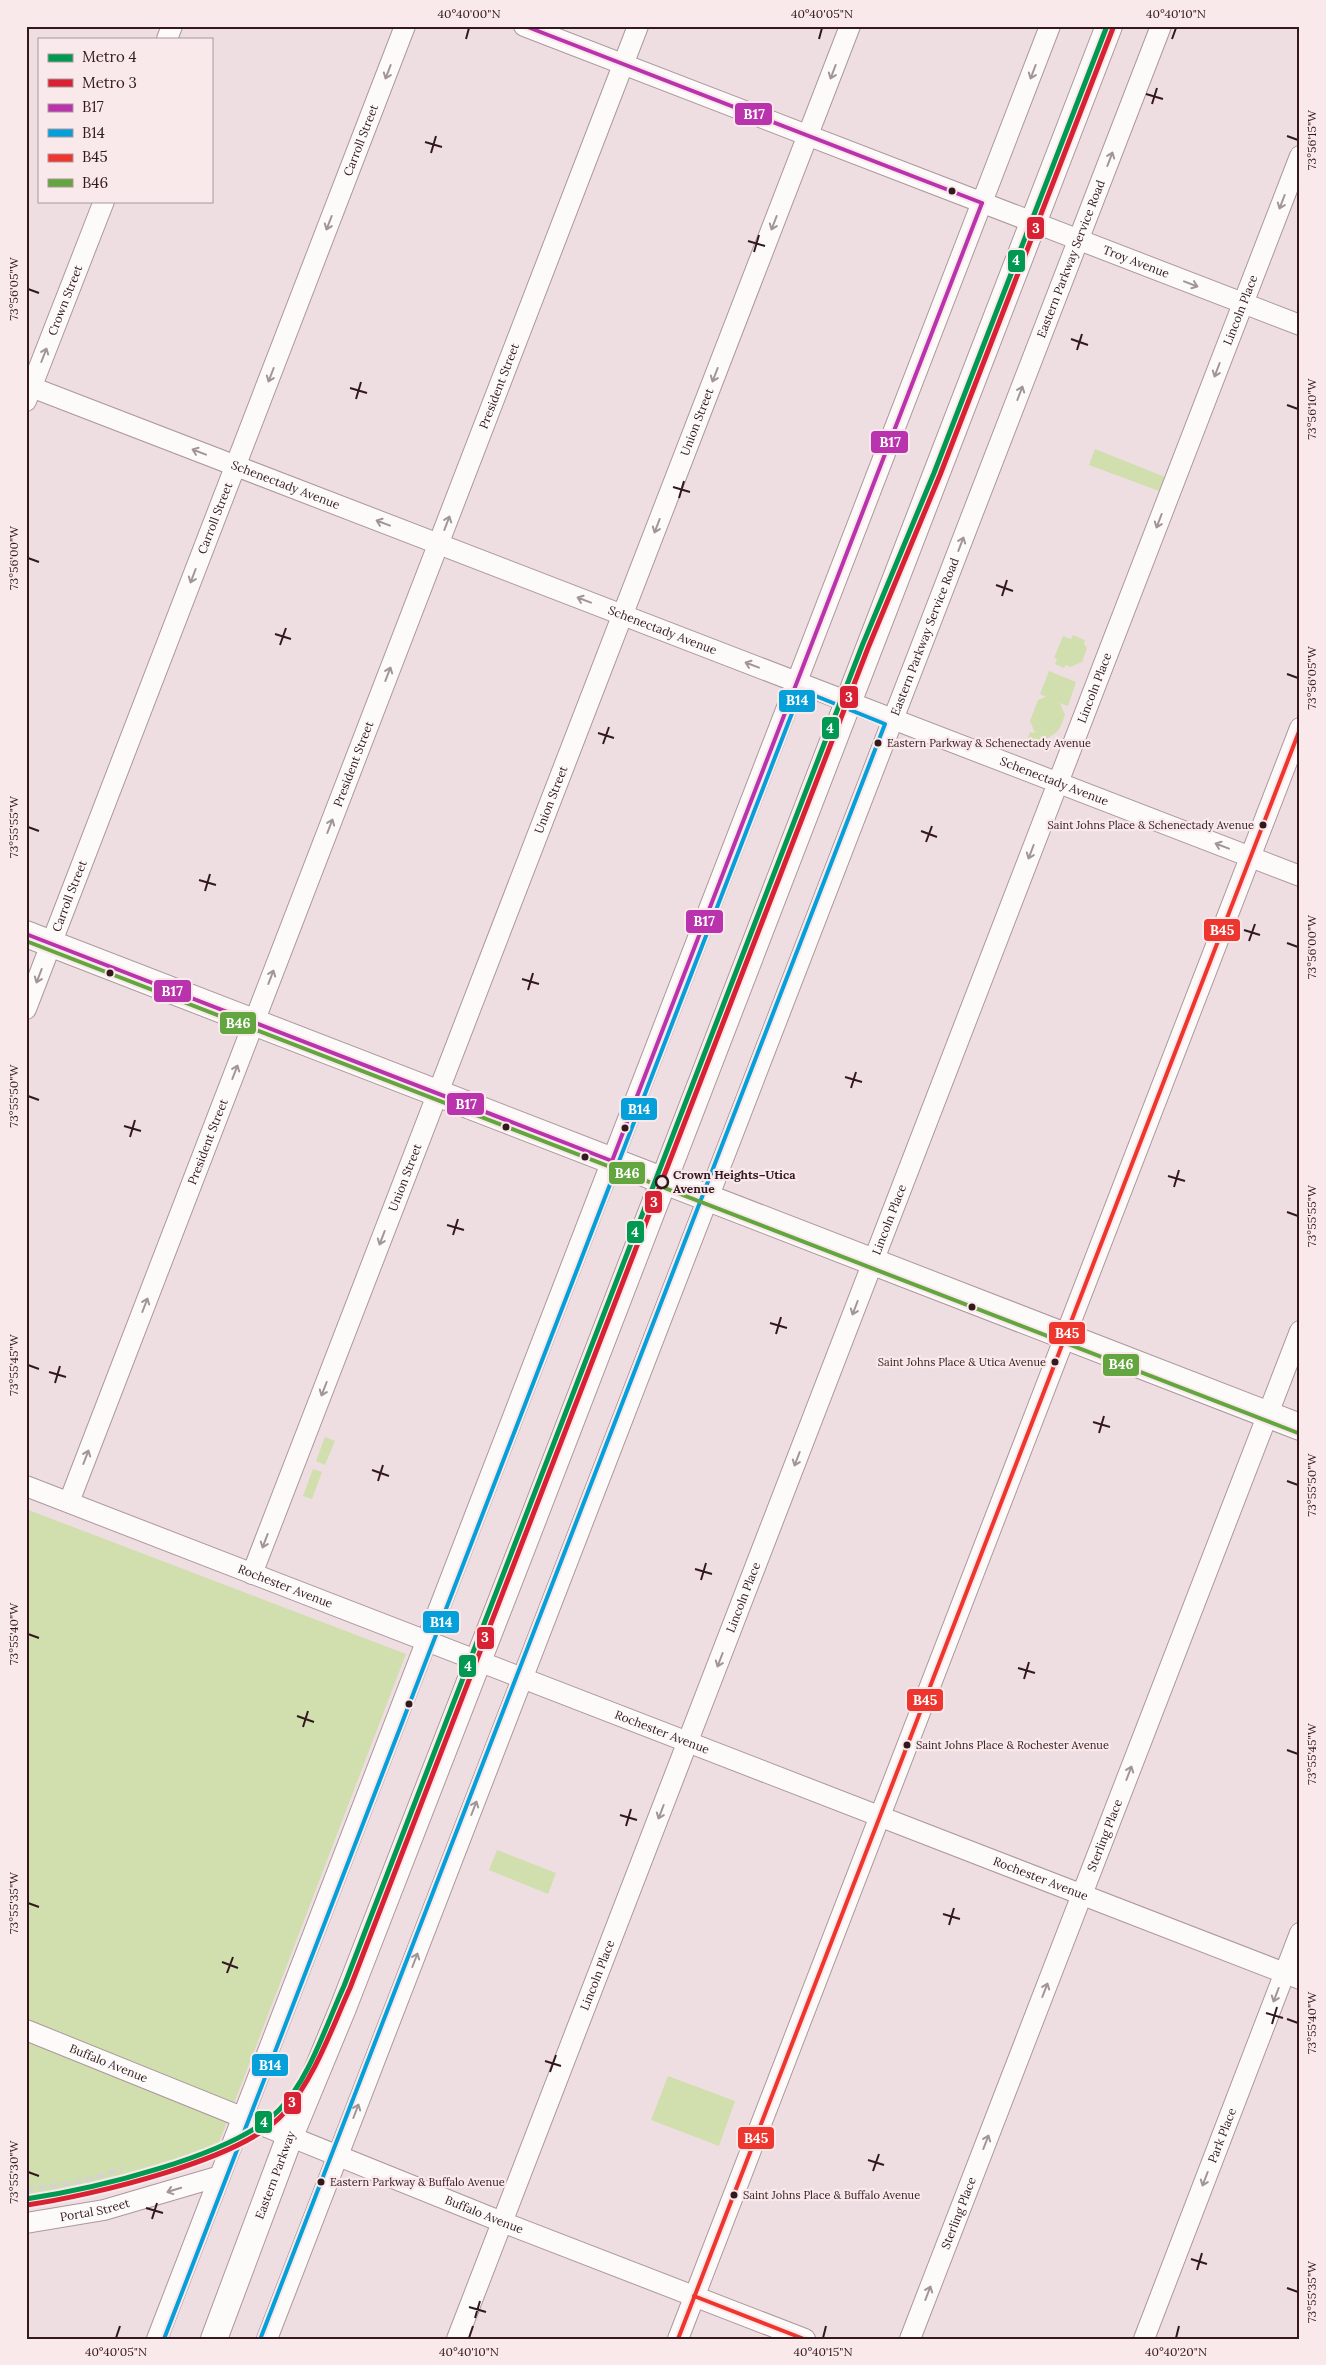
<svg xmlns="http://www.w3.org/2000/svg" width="1326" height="2365" font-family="Lora,serif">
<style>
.green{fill:#d0dfad}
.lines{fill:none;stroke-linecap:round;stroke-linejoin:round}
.minor-casing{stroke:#ac989c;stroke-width:22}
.major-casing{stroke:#ac989c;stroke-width:28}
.minor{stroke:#fdfafa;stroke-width:20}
.major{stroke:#fdfafa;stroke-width:26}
.rail{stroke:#d6d1d2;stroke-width:4;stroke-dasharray:8 4;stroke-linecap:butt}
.bus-1-casing{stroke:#f9e9eb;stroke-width:8}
.bus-2-casing{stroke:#f9e9eb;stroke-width:8}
.bus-3-casing{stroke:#f9e9eb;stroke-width:8}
.bus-4-casing{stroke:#f9e9eb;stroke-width:8}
.bus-1{stroke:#b933ad;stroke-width:4}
.bus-2{stroke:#059fda;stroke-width:4}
.bus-3{stroke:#ee352e;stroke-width:4}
.bus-4{stroke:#63a53f;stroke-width:4}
.metro-1-casing{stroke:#f9e9eb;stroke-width:9}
.metro-2-casing{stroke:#f9e9eb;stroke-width:9}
.metro-1{stroke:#009952;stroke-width:5}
.metro-2{stroke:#d82233;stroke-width:5}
.oneway{stroke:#a29597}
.ticks{fill:none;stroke:#33191e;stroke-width:2}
.bus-dot{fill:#33191e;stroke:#f9e9eb;stroke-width:2}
.stop-dot{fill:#f9e9eb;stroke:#33191e;stroke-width:2.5}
.labels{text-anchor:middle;stroke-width:4.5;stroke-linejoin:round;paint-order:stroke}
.bus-label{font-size:11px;fill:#33191e;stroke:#f9e9eb;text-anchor:start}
.street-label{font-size:12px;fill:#33191e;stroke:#f9e9eb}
.stop-label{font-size:12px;font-weight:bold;fill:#33191e;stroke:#f9e9eb;text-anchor:start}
.line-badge{stroke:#f9e9eb;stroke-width:2}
.badge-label{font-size:14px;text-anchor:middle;font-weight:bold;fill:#fff}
.neatline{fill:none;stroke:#33191e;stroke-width:2}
.ticks-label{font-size:12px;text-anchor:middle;fill:#33191e}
</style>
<rect width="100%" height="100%" fill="#efdee1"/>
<g class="green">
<polygon points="1095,449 1165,477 1159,491 1089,465"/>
<polygon points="1073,635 1085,640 1084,644 1087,648 1082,662 1070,667 1066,665 1064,668 1055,664 1057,659 1054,658 1063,636 1071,639"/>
<path d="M 1049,671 L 1076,682 L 1068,706 L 1060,703 L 1065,715 C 1058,733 1060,730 1045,740 L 1043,745 L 1027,740 L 1030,732 L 1035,733 L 1030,721 L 1038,700 L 1046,697 L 1040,694 Z"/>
<polygon points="325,1437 335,1441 325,1465 316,1461"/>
<polygon points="313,1469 322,1472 312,1499 303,1496"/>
<polygon points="26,1509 406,1654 212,2161 61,2204 26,2208"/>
<polygon points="497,1850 556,1873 548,1894 489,1870"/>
<polygon points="668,2076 735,2101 719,2146 651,2120"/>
</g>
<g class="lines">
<g class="minor-casing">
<g id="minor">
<path id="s1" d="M 524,26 L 1300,325"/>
<polyline points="167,39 172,26"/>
<path id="s2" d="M 26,385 L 1300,876"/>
<path id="s3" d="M 26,401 L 104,201"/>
<path id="s4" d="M 26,1009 L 405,26"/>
<path id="s5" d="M 26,1486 L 1300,1979"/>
<path id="s6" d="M 69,1502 L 638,26"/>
<path id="s7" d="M 252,1574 L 850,26"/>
<path id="s8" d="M 26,2030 L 502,2222 L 805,2339"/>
<path id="s9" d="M 26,2223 L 104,2210 L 220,2176"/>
<polyline points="157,2339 1050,26"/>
<path id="s10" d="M 267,2339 L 1161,26"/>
<path id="s11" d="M 457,2339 L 1300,156"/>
<polyline points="678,2339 1300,728"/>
<path id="s12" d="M 910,2339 L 1300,1331"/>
<path id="s13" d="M 1144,2339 L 1300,1933"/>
</g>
</g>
<g class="major-casing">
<g id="major">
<polyline points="26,934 1300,1427"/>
<path id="s14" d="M 214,2339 L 290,2136 L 343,2008 L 527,1535 L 1109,26"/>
</g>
</g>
<use href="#minor" class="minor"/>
<use href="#major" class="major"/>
<polyline class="rail" points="26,2190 83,2181 123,2169"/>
<g class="bus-1-casing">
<g id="bus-1">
<polyline points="525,26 982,203"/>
<polyline points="26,934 612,1161"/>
<polyline points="612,1161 982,203"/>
</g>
</g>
<g class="bus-2-casing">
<polyline id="bus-2" points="164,2339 801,690 885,724 261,2337"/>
</g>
<g class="bus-3-casing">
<g id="bus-3">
<polyline points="694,2296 804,2339"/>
<polyline points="678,2339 1300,729"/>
</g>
</g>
<g class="bus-4-casing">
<polyline id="bus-4" points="26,941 1298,1433"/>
</g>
<use href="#bus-1" class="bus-1"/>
<use href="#bus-2" class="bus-2"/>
<use href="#bus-3" class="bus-3"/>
<use href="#bus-4" class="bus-4"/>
<g class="metro-1-casing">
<path id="metro-1" d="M 26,2199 C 92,2189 232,2157 279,2110 C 309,2080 326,2025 344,1986 L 862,646 L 934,473 L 1107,26"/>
</g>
<g class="metro-2-casing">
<path id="metro-2" d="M 27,2205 C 89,2196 245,2160 285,2112 C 315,2077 331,2030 350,1988 L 868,648 L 940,475 L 1113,28"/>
</g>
<use href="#metro-1" class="metro-1"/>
<use href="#metro-2" class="metro-2"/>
</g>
<defs><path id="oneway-shaft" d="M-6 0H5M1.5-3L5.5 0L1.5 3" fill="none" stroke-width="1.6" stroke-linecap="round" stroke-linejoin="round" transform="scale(1.25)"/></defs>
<g class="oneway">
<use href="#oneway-shaft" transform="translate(388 72) rotate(111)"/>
<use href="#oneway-shaft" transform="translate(833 72) rotate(111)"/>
<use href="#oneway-shaft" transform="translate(1033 72) rotate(111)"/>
<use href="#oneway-shaft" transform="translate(1110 159) rotate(-69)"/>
<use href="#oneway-shaft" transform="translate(1282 202) rotate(111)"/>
<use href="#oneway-shaft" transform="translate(329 223) rotate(111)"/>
<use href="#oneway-shaft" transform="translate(774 223) rotate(111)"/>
<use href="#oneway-shaft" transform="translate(1191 284) rotate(21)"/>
<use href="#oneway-shaft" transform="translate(44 355) rotate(-69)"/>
<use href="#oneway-shaft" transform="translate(1217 370) rotate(111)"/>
<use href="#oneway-shaft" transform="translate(271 375) rotate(111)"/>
<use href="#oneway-shaft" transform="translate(715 375) rotate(111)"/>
<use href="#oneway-shaft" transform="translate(1020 393) rotate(-69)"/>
<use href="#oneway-shaft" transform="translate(199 452) rotate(-159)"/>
<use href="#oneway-shaft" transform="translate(1159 521) rotate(111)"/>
<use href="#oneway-shaft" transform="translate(383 523) rotate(-159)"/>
<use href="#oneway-shaft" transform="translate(447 523) rotate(-69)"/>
<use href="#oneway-shaft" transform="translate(657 526) rotate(111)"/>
<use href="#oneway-shaft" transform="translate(961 544) rotate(-69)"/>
<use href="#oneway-shaft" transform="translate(193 576) rotate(111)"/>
<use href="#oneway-shaft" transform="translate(584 600) rotate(-159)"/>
<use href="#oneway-shaft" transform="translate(752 665) rotate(-159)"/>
<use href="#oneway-shaft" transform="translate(388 674) rotate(-69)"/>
<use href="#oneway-shaft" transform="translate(330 826) rotate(-69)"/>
<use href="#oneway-shaft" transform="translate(1222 846) rotate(-159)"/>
<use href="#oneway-shaft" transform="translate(1031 852) rotate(111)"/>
<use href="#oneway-shaft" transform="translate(39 976) rotate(111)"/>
<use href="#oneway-shaft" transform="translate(271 977) rotate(-69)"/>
<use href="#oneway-shaft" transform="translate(235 1072) rotate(-69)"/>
<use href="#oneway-shaft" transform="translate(382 1238) rotate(111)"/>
<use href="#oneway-shaft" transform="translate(145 1305) rotate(-69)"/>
<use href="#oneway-shaft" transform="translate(855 1308) rotate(111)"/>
<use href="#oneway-shaft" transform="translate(324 1389) rotate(111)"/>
<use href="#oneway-shaft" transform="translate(86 1457) rotate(-69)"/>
<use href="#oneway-shaft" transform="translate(797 1459) rotate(111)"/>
<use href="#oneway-shaft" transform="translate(265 1541) rotate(111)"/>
<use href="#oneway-shaft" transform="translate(720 1660) rotate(111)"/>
<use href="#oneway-shaft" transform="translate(1129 1773) rotate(-69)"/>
<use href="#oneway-shaft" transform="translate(474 1808) rotate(-69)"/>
<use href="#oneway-shaft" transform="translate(661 1812) rotate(111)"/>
<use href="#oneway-shaft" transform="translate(415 1960) rotate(-69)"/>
<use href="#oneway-shaft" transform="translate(1045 1990) rotate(-69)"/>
<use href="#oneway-shaft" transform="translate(1276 1995) rotate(111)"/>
<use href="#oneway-shaft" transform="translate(356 2111) rotate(-69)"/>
<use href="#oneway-shaft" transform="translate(986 2142) rotate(-69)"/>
<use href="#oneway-shaft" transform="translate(1205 2179) rotate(111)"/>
<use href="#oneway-shaft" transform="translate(174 2190) rotate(163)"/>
<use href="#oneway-shaft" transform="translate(928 2293) rotate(-69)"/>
</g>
<path class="ticks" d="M 466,39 L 469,28M 819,39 L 822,28M 1172,39 L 1176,28M 1146,94 L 1163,99M 1152,104 L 1157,88M 1287,136 L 1298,140M 425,142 L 442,147M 431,153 L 436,136M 748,241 L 765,246M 754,252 L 759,235M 28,289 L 39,293M 1071,339 L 1088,345M 1077,350 L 1082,334M 350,388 L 367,393M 356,399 L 361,382M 1287,405 L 1298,409M 673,487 L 690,492M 679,498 L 684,481M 28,558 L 39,562M 996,585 L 1013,591M 1002,596 L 1007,580M 275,634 L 291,639M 280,645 L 286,628M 1287,674 L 1298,678M 598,733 L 614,738M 603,744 L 609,727M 28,827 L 39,831M 921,831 L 937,837M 926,842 L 932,826M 199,880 L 216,885M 205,891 L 210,874M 1244,930 L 1260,935M 1249,941 L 1255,924M 1287,943 L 1298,947M 522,979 L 539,984M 528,990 L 533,973M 845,1077 L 862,1082M 851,1088 L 856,1072M 28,1096 L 39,1100M 124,1126 L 141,1131M 130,1137 L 135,1120M 1168,1176 L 1185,1181M 1174,1187 L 1179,1170M 1287,1212 L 1298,1216M 447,1225 L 464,1230M 453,1235 L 458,1219M 770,1323 L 787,1328M 776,1334 L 781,1317M 28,1365 L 39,1369M 49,1372 L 66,1377M 55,1383 L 60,1366M 1093,1422 L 1110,1427M 1099,1433 L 1104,1416M 372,1470 L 389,1476M 378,1481 L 383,1465M 1287,1481 L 1298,1485M 695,1569 L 712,1574M 701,1580 L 706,1563M 28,1634 L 39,1638M 1018,1668 L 1035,1673M 1024,1679 L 1029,1662M 297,1716 L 314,1722M 303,1727 L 308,1711M 1287,1750 L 1298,1754M 620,1815 L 637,1820M 626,1826 L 631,1809M 28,1903 L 39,1907M 943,1914 L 960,1919M 949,1925 L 954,1908M 222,1962 L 238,1968M 227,1973 L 233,1957M 1266,2013 L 1283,2018M 1287,2019 L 1298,2023M 1272,2024 L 1277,2007M 545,2061 L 561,2066M 550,2072 L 556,2055M 868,2160 L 884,2165M 873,2171 L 879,2154M 28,2172 L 39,2176M 146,2208 L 163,2213M 152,2219 L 157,2203M 1191,2259 L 1207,2264M 1197,2270 L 1202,2253M 1287,2288 L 1298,2292M 469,2307 L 486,2312M 475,2318 L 480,2301M 116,2338 L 120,2326M 469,2338 L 473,2326M 823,2338 L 826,2326M 1176,2338 L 1179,2326"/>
<g class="bus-dot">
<circle cx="952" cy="191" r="4.5"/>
<circle cx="878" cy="743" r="4.5"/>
<circle cx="1263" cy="825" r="4.5"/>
<circle cx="110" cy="973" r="4.5"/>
<circle cx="506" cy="1127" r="4.5"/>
<circle cx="625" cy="1128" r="4.5"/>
<circle cx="585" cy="1157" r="4.5"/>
<circle cx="972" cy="1307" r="4.5"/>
<circle cx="1055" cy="1362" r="4.5"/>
<circle cx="409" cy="1704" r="4.5"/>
<circle cx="907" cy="1745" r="4.5"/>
<circle cx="321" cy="2182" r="4.5"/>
<circle cx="734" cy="2195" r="4.5"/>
</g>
<circle class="stop-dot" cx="662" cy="1182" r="6"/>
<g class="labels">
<g class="bus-label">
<text x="887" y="747">Eastern Parkway &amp; Schenectady Avenue</text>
<text x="1254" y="829" text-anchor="end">Saint Johns Place &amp; Schenectady Avenue</text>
<text x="1046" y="1366" text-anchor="end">Saint Johns Place &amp; Utica Avenue</text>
<text x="916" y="1749">Saint Johns Place &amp; Rochester Avenue</text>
<text x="330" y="2186">Eastern Parkway &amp; Buffalo Avenue</text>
<text x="743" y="2199">Saint Johns Place &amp; Buffalo Avenue</text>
</g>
<g class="street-label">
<text dy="4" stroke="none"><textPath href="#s4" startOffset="931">Carroll Street</textPath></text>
<text dy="4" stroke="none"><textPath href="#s10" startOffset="2230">Eastern Parkway Service Road</textPath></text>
<text dy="4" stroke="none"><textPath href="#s1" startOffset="656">Troy Avenue</textPath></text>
<text dy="4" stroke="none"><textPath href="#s3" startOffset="108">Crown Street</textPath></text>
<text dy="4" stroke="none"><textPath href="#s11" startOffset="2175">Lincoln Place</textPath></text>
<text dy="4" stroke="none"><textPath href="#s6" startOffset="1196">President Street</textPath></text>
<text dy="4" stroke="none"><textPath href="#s7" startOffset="1235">Union Street</textPath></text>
<text dy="4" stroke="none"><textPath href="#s2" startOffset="278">Schenectady Avenue</textPath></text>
<text dy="4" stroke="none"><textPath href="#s4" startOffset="526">Carroll Street</textPath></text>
<text dy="4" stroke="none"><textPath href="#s2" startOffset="682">Schenectady Avenue</textPath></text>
<text dy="4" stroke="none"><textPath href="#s10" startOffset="1825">Eastern Parkway Service Road</textPath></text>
<text dy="4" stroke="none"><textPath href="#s11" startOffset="1770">Lincoln Place</textPath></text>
<text dy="4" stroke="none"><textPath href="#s6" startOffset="791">President Street</textPath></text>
<text dy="4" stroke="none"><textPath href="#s2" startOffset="1102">Schenectady Avenue</textPath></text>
<text dy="4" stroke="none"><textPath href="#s7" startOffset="830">Union Street</textPath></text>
<text dy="4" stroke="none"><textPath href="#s4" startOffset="121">Carroll Street</textPath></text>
<text dy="4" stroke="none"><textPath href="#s6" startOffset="386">President Street</textPath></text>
<text dy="4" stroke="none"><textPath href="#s7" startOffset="425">Union Street</textPath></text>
<text dy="4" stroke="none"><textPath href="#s11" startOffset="1200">Lincoln Place</textPath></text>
<text dy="4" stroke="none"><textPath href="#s5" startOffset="278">Rochester Avenue</textPath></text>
<text dy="4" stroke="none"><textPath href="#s11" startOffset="795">Lincoln Place</textPath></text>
<text dy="4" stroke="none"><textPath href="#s5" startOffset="682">Rochester Avenue</textPath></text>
<text dy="4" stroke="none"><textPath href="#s12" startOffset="540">Sterling Place</textPath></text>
<text dy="4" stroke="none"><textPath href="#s5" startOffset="1088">Rochester Avenue</textPath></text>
<text dy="4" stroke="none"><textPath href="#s11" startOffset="390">Lincoln Place</textPath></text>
<text dy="4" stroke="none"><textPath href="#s8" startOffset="89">Buffalo Avenue</textPath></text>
<text dy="4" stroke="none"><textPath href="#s13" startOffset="218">Park Place</textPath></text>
<text dy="4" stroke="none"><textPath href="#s14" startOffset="175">Eastern Parkway</textPath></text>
<text dy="4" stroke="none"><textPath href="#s9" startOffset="70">Portal Street</textPath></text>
<text dy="4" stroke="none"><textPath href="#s12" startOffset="135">Sterling Place</textPath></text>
<text dy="4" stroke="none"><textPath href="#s8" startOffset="494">Buffalo Avenue</textPath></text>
</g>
<g class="stop-label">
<text x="673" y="1179">Crown Heights–Utica<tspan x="673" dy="14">Avenue</tspan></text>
</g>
</g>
<g class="line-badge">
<rect x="734" y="102" width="39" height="24" rx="5" fill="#b933ad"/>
<rect x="1026" y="216" width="19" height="24" rx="5" fill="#d82233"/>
<rect x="1007" y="249" width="19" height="24" rx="5" fill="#009952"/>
<rect x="870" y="430" width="39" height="24" rx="5" fill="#b933ad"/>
<rect x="839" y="685" width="20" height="24" rx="5" fill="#d82233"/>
<rect x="778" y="689" width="38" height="24" rx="5" fill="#059fda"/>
<rect x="821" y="716" width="19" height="24" rx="5" fill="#009952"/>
<rect x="685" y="909" width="39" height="25" rx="5" fill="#b933ad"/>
<rect x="1203" y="918" width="38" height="24" rx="5" fill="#ee352e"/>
<rect x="153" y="979" width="39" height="24" rx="5" fill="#b933ad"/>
<rect x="219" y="1011" width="38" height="24" rx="5" fill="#63a53f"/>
<rect x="446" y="1092" width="39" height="24" rx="5" fill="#b933ad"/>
<rect x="620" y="1097" width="38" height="24" rx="5" fill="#059fda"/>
<rect x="608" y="1161" width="38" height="24" rx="5" fill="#63a53f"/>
<rect x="644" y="1190" width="19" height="24" rx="5" fill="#d82233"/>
<rect x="626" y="1220" width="19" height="24" rx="5" fill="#009952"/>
<rect x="1048" y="1321" width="38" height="24" rx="5" fill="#ee352e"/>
<rect x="1102" y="1353" width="38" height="24" rx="5" fill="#63a53f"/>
<rect x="422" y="1610" width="38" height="24" rx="5" fill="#059fda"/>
<rect x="476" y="1626" width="19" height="24" rx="5" fill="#d82233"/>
<rect x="458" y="1654" width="19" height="24" rx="5" fill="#009952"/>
<rect x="906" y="1688" width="38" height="24" rx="5" fill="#ee352e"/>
<rect x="251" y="2053" width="38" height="24" rx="5" fill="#059fda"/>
<rect x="283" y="2091" width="19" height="24" rx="5" fill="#d82233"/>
<rect x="254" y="2110" width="19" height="24" rx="5" fill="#009952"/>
<rect x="737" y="2126" width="38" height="24" rx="5" fill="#ee352e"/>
</g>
<g class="badge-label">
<text x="754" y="119">B17</text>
<text x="1036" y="233">3</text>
<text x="1016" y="265">4</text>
<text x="890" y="447">B17</text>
<text x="849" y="702">3</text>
<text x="797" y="705">B14</text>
<text x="830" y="733">4</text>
<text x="704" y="926">B17</text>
<text x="1222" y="935">B45</text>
<text x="172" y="996">B17</text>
<text x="238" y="1028">B46</text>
<text x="466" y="1109">B17</text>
<text x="639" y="1114">B14</text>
<text x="627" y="1178">B46</text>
<text x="654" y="1207">3</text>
<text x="635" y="1237">4</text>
<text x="1067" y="1338">B45</text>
<text x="1121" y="1369">B46</text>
<text x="441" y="1627">B14</text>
<text x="485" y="1642">3</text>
<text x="468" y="1671">4</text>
<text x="925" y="1705">B45</text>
<text x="270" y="2070">B14</text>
<text x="292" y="2107">3</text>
<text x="264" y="2127">4</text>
<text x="756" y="2143">B45</text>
</g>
<rect width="1326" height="2365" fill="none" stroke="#f9e9eb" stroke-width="55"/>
<rect x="38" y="38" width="175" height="165" fill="#f9e9eb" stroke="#aa9699"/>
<rect x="48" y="54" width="25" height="8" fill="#009952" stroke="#aa9699"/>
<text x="82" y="62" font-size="15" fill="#33191e">Metro 4</text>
<rect x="48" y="79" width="25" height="8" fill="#d82233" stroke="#aa9699"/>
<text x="82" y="88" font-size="15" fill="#33191e">Metro 3</text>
<rect x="48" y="104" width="25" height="8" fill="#b933ad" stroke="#aa9699"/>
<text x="82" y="112" font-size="15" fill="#33191e">B17</text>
<rect x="48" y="129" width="25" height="8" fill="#059fda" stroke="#aa9699"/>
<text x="82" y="138" font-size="15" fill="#33191e">B14</text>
<rect x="48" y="154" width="25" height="8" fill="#ee352e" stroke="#aa9699"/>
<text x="82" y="162" font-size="15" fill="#33191e">B45</text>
<rect x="48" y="179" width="25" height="8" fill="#63a53f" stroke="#aa9699"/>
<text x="82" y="188" font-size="15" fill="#33191e">B46</text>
<rect x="28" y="28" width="1270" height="2310" class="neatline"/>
<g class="ticks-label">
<text x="469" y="18">40°40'00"N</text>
<text x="822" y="18">40°40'05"N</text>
<text x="1176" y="18">40°40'10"N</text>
<text transform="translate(1312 140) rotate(-90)" y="4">73°56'15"W</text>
<text transform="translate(14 289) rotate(-90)" y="4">73°56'05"W</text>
<text transform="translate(1312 409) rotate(-90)" y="4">73°56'10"W</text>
<text transform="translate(14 558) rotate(-90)" y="4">73°56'00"W</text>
<text transform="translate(1312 678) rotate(-90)" y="4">73°56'05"W</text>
<text transform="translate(14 827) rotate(-90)" y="4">73°55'55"W</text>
<text transform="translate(1312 947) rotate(-90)" y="4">73°56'00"W</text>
<text transform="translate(14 1096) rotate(-90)" y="4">73°55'50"W</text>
<text transform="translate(1312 1216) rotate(-90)" y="4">73°55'55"W</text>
<text transform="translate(14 1365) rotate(-90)" y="4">73°55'45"W</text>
<text transform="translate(1312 1485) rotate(-90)" y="4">73°55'50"W</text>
<text transform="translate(14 1634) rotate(-90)" y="4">73°55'40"W</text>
<text transform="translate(1312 1754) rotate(-90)" y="4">73°55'45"W</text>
<text transform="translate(14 1903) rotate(-90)" y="4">73°55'35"W</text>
<text transform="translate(1312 2023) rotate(-90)" y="4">73°55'40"W</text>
<text transform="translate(14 2172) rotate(-90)" y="4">73°55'30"W</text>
<text transform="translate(1312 2292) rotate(-90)" y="4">73°55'35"W</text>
<text x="116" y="2356">40°40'05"N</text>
<text x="469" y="2356">40°40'10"N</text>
<text x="823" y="2356">40°40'15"N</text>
<text x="1176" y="2356">40°40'20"N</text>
</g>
</svg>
